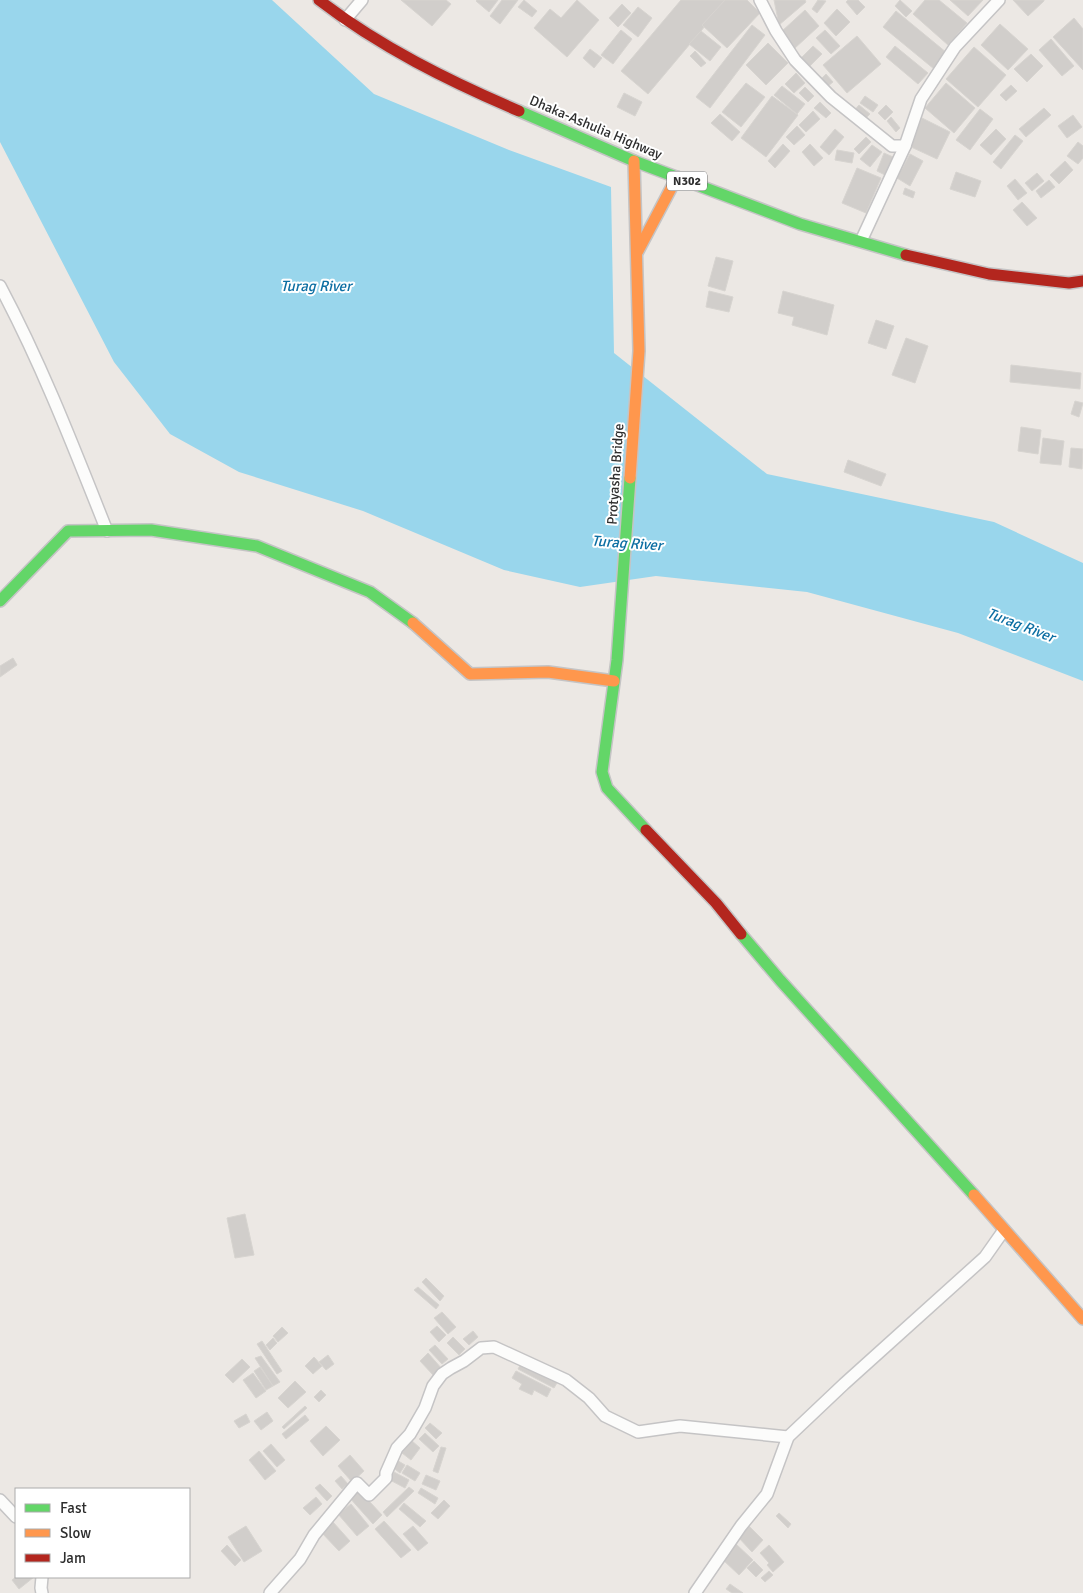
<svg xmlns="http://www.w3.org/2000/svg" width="1083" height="1593" font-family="Signika,sans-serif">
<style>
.water{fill:#99d6ec}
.building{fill:#d1cecb;stroke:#d7d4d0}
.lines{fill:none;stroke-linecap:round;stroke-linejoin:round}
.street-casing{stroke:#c5c4c5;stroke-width:14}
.fast-casing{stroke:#c5c4c5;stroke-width:14}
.slow-casing{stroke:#c5c4c5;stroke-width:14}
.jam-casing{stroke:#c5c4c5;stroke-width:14}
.street{stroke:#fcfcfb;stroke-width:11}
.fast{stroke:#63d668;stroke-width:11}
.slow{stroke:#ff974d;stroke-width:11}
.jam{stroke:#b3261e;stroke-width:11}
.labels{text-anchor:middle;stroke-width:4;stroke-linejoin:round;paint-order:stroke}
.shield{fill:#fff;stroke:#6d6d6d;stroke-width:1}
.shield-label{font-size:12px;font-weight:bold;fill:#2e2e2e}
.street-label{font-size:14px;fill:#2e2e2e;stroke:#fff}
.water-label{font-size:15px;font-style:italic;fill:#0d6fa3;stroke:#fff}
</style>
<rect width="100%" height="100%" fill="#ece8e4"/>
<polygon class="water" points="0,0 272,0 374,94 509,150 611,187 614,353 767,474 994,522 1083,563 1083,681 958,633 807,592 656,576 580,587 504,570 363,511 239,472 170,434 114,362 0,142"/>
<g class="building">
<polygon points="401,0 446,0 451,4 432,26"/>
<polygon points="477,0 498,0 489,12 476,1"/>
<polygon points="502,0 518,0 500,24 490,16"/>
<polygon points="524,0 537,11 532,17 518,7"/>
<polygon points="577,0 599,20 567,57 534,28 550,9 561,18"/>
<polygon points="681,0 727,0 648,94 621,71"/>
<polygon points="725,0 747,0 760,13 727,48 702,25"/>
<polygon points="774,0 805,0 806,2 779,25"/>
<polygon points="818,0 826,1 817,13 812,9"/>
<polygon points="848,0 858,0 865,7 857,15 846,2"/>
<polygon points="900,0 912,11 906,17 895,6"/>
<polygon points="925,0 939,0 967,23 948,45 913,14"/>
<polygon points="950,0 983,0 968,16"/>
<polygon points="1013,0 1044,0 1044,1 1028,16"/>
<polygon points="622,4 631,13 618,27 609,18"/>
<polygon points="638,7 652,18 638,37 623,25"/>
<polygon points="837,9 850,22 836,36 824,23"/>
<polygon points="805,10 819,26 795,48 781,32"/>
<polygon points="896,11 947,53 934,69 883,27"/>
<polygon points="1074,18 1083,29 1083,70 1053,37"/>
<polygon points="1000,24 1028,49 1008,70 981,45"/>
<polygon points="752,25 765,35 710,108 696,97"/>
<polygon points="621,30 632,39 613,64 601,55"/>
<polygon points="825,30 840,46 831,54 816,38"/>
<polygon points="701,31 721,47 710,61 689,44"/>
<polygon points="857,36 881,64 847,93 823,65"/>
<polygon points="1051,39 1074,66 1062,76 1039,50"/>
<polygon points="768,43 788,63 766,85 746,65"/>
<polygon points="813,46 822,54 808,68 799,60"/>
<polygon points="895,46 928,73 918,84 886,57"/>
<polygon points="974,47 1006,75 978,107 946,79"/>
<polygon points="590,49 602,58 594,68 583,58"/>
<polygon points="695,51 706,63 701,67 690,56"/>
<polygon points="1031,54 1043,66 1027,82 1014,69"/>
<polygon points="796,73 805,83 794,93 785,84"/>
<polygon points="826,74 833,82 828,86 821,79"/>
<polygon points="746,83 765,97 741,127 722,112"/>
<polygon points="946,83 975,108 954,133 925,108"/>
<polygon points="1011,85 1017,91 1006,101 1000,95"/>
<polygon points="782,86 805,104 797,114 774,95"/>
<polygon points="805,87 814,96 808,102 799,93"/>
<polygon points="624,93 642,102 635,116 617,107"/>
<polygon points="772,96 798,115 766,157 741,138"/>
<polygon points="865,96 878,105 873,112 860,103"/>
<polygon points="820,102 831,113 826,118 814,108"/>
<polygon points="859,105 870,114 863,121 853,112"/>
<polygon points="886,105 893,112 885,120 878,113"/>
<polygon points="1044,108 1051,115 1026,137 1019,129"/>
<polygon points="980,109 993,119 970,150 956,140"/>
<polygon points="813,111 820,119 806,132 799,125"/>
<polygon points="720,114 740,132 732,141 711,123"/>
<polygon points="1073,115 1082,127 1067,138 1058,126"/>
<polygon points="891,117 900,128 896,132 887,121"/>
<polygon points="922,118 950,132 937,159 909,146"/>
<polygon points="797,126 805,135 794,145 786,137"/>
<polygon points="835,129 844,137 829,155 820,147"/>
<polygon points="996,129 1006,139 991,155 980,145"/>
<polygon points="1015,135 1023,141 1001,169 993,162"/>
<polygon points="866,137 871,142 859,154 854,149"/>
<polygon points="1078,142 1083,146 1083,158 1078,164 1067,156"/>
<polygon points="783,144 790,151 775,168 768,161"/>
<polygon points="810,144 823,158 814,166 802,152"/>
<polygon points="872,145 882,152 870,167 860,159"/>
<polygon points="837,150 854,153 852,163 835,160"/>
<polygon points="884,153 893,157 885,175 877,171"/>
<polygon points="910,154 923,161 910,186 897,178"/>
<polygon points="1065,161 1073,170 1059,184 1050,175"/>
<polygon points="857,168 881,178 866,213 842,203"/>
<polygon points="956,172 981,181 975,197 950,189"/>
<polygon points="1037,173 1044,181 1032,191 1025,183"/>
<polygon points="1015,179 1027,193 1018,200 1007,186"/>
<polygon points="1049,180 1055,187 1041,198 1036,191"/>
<polygon points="905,188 915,192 913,198 903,194"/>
<polygon points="1022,202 1037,218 1027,226 1013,210"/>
<polygon points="716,257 733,261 725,291 708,286"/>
<polygon points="709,291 733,297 729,312 706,307"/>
<polygon points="783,291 834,305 827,335 792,325 794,317 778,313"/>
<polygon points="876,320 894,326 886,349 868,343"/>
<polygon points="906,338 928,346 915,383 892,375"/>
<polygon points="1011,365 1081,373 1080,389 1010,382"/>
<polygon points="1075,401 1083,403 1079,417 1071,414"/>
<polygon points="1021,427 1041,430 1038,454 1018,451"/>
<polygon points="1043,438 1064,441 1061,465 1040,463"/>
<polygon points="1071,448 1083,449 1082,469 1069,467"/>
<polygon points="848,460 886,474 881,486 844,472"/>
<polygon points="13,658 17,665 0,677 0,666"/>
<polygon points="245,1214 254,1255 235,1258 227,1218"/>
<polygon points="426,1278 444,1296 440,1301 422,1282"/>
<polygon points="418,1287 439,1305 436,1309 414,1290"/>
<polygon points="442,1312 456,1327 448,1334 434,1318"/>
<polygon points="437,1326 446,1335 439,1342 430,1332"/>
<polygon points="282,1327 288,1333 278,1342 273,1336"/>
<polygon points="473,1331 478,1337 469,1345 463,1339"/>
<polygon points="453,1337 465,1349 459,1355 447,1343"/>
<polygon points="273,1338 277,1343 270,1350 266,1345"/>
<polygon points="262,1341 282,1371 277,1374 257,1344"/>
<polygon points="435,1345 448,1359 442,1364 429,1350"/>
<polygon points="428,1353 442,1369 434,1376 420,1361"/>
<polygon points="328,1355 334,1364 326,1370 319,1362"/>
<polygon points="261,1356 280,1382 273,1386 255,1358"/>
<polygon points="314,1357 322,1366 313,1374 305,1366"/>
<polygon points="242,1359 250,1367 233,1383 225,1375"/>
<polygon points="522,1362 558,1381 554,1388 518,1369"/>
<polygon points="260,1367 273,1386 266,1390 254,1371"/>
<polygon points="516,1371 551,1389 547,1397 534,1390 532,1395 519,1389 522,1384 512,1378"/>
<polygon points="253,1373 266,1391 256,1398 243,1380"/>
<polygon points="295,1381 306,1392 288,1408 278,1398"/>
<polygon points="321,1390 326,1395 319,1402 314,1397"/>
<polygon points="305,1406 307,1408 284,1429 282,1427"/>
<polygon points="267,1412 273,1421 261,1430 254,1421"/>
<polygon points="246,1414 250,1422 239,1428 234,1421"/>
<polygon points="305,1415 309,1420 286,1439 282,1434"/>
<polygon points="430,1423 442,1433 436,1439 425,1428"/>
<polygon points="326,1426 340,1440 323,1456 310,1441"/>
<polygon points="425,1433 439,1446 433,1452 419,1439"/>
<polygon points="411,1440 420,1448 411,1460 402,1453"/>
<polygon points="271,1444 285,1460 277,1467 263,1451"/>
<polygon points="441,1447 446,1448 438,1473 433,1471"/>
<polygon points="259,1451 276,1471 265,1480 249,1460"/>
<polygon points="350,1455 364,1471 352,1482 338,1466"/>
<polygon points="395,1459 405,1465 400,1473 391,1466"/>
<polygon points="407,1465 420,1473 415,1481 402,1473"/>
<polygon points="394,1472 409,1480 405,1488 390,1480"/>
<polygon points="426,1475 440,1481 436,1490 422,1484"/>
<polygon points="341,1476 348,1484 342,1489 335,1481"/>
<polygon points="320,1484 332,1496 327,1501 315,1488"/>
<polygon points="409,1487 414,1491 387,1517 383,1512"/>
<polygon points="421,1488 438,1498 435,1504 418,1493"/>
<polygon points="358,1489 382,1515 373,1524 349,1497"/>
<polygon points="316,1497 322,1504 310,1515 303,1508"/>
<polygon points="444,1500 450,1506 438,1519 431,1513"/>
<polygon points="404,1503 426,1521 420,1527 399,1509"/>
<polygon points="351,1504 369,1526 357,1536 338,1514"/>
<polygon points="779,1513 791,1524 788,1528 776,1516"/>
<polygon points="384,1521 411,1550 401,1558 375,1529"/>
<polygon points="333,1522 350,1541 339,1551 321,1532"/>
<polygon points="246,1526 262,1551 244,1562 228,1537"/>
<polygon points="413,1526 428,1543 418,1551 403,1534"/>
<polygon points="749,1526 763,1540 752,1552 738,1537"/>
<polygon points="736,1544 753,1560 739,1575 722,1559"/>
<polygon points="227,1545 241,1560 235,1566 221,1551"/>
<polygon points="769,1545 784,1562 773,1572 767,1565 769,1563 760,1553"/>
<polygon points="754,1561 763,1570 756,1577 747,1568"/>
<polygon points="769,1571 773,1575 765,1582 761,1578"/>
<polygon points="16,1577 34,1577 19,1589 12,1580"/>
<polygon points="730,1584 743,1593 732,1593 726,1589"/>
</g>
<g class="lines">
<g class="street-casing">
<g id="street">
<polyline points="760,0 776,31 795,60 831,97 892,146 905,146"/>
<polyline points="345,20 362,0"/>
<polyline points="861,241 905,146 921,99 955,47 999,0"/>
<path d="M 0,286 C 42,365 74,448 107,531"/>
<polyline points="0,1500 16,1517"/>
<polyline points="42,1593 41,1588 42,1577"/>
<polyline points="270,1593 300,1559 314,1535 357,1483 369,1495 386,1478 386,1473 397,1448 410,1434 425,1408 433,1386 442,1374 451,1368 464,1361 481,1348 494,1347 566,1380 589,1398 605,1416 638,1432 680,1426 788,1437"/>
<polyline points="695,1593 741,1526 767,1494 788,1437 844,1384 985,1257 1004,1230"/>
</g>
</g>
<g class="fast-casing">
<g id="fast">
<polyline points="519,111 634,161 800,224 906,255"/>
<polyline points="630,478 617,660 602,772 607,788 646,830"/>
<polyline points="0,601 68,531 151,530 257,546 370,592 413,623"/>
<polyline points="741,934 780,980 974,1195"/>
</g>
</g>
<g class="slow-casing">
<g id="slow">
<polyline points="638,251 677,177"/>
<polyline points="630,478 639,351 634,161"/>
<polyline points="413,623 470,674 548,672 614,681"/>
<polyline points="974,1195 1083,1319"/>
</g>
</g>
<g class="jam-casing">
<g id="jam">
<path d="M 319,0 C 380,47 449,81 519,111"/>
<polyline points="906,255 989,274 1069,283 1083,281"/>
<polyline points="646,830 716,903 741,934"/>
</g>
</g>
<use href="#street" class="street"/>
<use href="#fast" class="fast"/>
<use href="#slow" class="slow"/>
<use href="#jam" class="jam"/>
</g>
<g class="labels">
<rect class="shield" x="667" y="171.5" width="40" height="19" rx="4"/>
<g class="shield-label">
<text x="687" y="185">N302</text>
</g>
<g class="street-label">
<text transform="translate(596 127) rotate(23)" y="5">Dhaka-Ashulia Highway</text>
<text transform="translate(615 474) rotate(-86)" y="5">Protyasha Bridge</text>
</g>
<g class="water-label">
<text x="316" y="291">Turag River</text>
<text transform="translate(627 543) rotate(4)" y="5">Turag River</text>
<text transform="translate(1021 625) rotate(21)" y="5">Turag River</text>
</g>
</g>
<rect x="15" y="1488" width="175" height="90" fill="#ffffff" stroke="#ababab"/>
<rect x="25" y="1504" width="25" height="8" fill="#63d668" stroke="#ababab"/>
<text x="60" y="1513" font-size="15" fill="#2e2e2e">Fast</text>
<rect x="25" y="1529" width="25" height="8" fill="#ff974d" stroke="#ababab"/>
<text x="60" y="1538" font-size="15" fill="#2e2e2e">Slow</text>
<rect x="25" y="1554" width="25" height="8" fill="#b3261e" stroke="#ababab"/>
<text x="60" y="1563" font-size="15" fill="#2e2e2e">Jam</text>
</svg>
